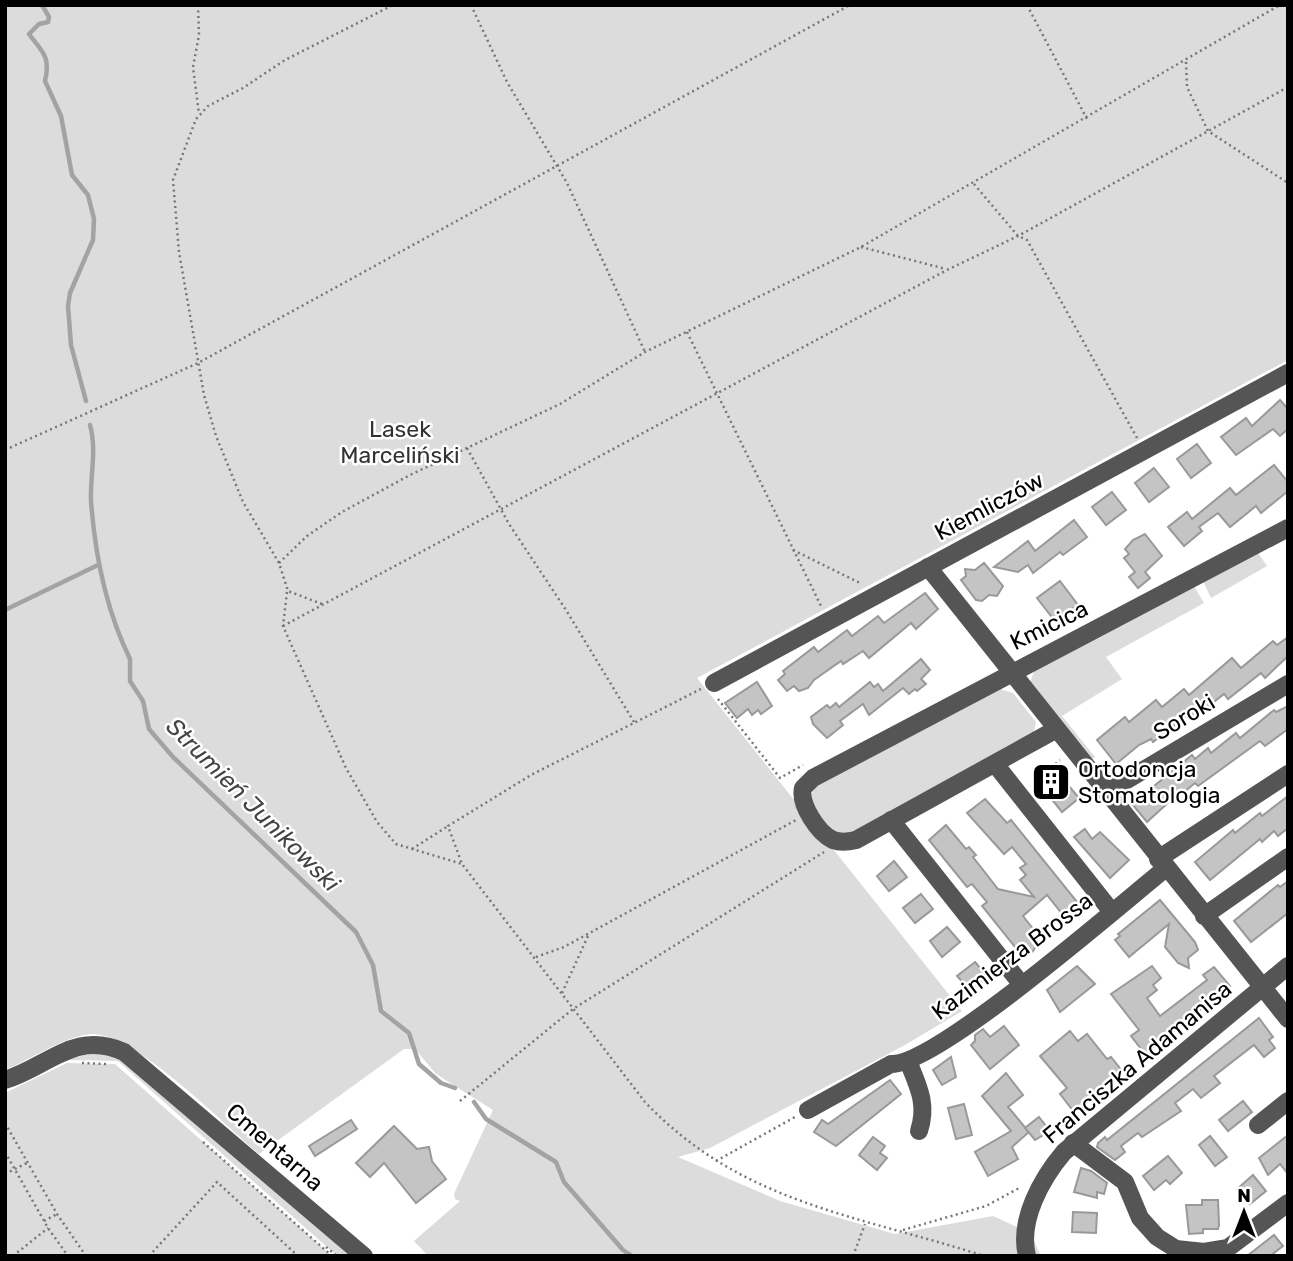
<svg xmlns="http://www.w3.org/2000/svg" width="1293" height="1261" font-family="Rubik,sans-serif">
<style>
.green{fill:#dcdcdc}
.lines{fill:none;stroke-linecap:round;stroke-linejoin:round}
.stream{stroke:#a3a3a3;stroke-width:4.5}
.building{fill:#c4c4c4;stroke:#999;stroke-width:2}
.path{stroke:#777;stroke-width:2.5;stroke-dasharray:2 3.5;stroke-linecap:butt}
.minor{stroke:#555;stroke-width:18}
.labels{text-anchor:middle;stroke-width:5;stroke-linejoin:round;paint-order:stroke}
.park-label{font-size:23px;fill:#333;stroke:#fff}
.street-label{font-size:23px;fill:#000;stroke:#fff}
.poi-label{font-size:23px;fill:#000;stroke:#fff;text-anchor:start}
.water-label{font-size:24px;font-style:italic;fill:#444;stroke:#fff}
</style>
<rect width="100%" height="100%" fill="#fff"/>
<g class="green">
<path d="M 5,5 L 1288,5 L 1288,360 L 697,678 L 962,1011 L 905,1045 L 710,1148 L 678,1157 L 780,1201 L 895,1234 L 993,1216 L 1030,1233 L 1041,1256 L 428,1256 L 414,1241 L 460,1201 L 455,1199 L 454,1194 L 493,1110 L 436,1074 L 415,1049 L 404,1049 L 259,1154 C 225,1125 132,1030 90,1034 C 61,1038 32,1059 5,1070 Z"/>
<polygon points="1258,553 1267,566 1211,598 1203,581"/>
<polygon points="1194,586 1204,603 1106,657 1122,679 1062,716 1095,757 1091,760 1030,683 1034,671"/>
<polygon points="1000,689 1013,693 1036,722 1034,732 1028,735 1029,739 851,836 838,837 808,805 815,786"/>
<polygon points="95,1052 120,1058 352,1256 337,1256 118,1061 67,1060"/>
<polygon points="67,1063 115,1064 332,1256 5,1256 5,1093"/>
</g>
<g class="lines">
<g class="stream">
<path d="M 42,5 L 49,17 L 48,22 L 39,24 L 29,34 C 42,52 51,56 45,81 L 61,116 L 72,175 L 88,195 L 94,219 L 93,240 L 70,293 L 68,306 L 71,345 L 86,401"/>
<path d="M 90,425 C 97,450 90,475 91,501 C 95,555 106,610 130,659 L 130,681 L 143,701 L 149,729 L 173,757 L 356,932 L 373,965 L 381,1011 L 409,1033 L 419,1064 L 441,1083 L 455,1088"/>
<polyline points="5,610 98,565"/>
<polyline points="474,1102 486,1119 556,1162 564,1182 623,1250 632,1256"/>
</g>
</g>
<g class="building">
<polygon points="1280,400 1288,409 1288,429 1280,436 1273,429 1236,455 1221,437 1246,418 1252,426"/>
<polygon points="1197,444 1211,463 1191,478 1177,459"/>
<polygon points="1274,465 1288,482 1288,491 1261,513 1256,506 1230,527 1218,513 1199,527 1202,531 1184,546 1168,527 1187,512 1192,519 1230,488 1236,495"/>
<polygon points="1154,468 1169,487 1149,502 1135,483"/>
<polygon points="1112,492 1126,510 1106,525 1092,507"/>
<polygon points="1074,520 1087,537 1063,555 1060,552 1033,573 1028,565 1018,572 994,567 1028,541 1035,551"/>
<polygon points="1145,534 1162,556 1145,572 1150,578 1138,588 1129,577 1135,572 1124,558 1129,554 1125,549 1133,540"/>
<polygon points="984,563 1003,586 997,596 989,595 982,601 976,600 961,580 966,576 965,569 975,570"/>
<polygon points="1060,581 1078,605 1054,620 1037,598"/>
<polygon points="925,593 938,609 916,629 911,623 869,658 863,651 843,664 841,661 814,680 808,688 799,691 794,686 787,691 778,680 785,674 783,671 814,647 818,652 847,630 852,636 878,616 884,623"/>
<polygon points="1288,637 1288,656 1265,678 1261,673 1228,699 1224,694 1191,720 1186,716 1153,742 1151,739 1139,745 1116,764 1097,740 1125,717 1129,722 1156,700 1162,707 1184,689 1189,695 1232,658 1241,668 1273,641 1277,645"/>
<polygon points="921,659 930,670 921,679 926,684 917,691 915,689 909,694 903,688 869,715 863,704 840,721 843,725 827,738 813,724 811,717 827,705 830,708 836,703 839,707 870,682 874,687 878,684 883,691"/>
<polygon points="757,682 772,706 761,714 758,710 752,715 748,709 737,718 725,703"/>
<polygon points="1288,706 1288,729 1265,746 1260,741 1198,786 1195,783 1183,793 1181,791 1147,822 1132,804 1192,755 1195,759 1208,748 1211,753 1236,733 1240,738 1274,710 1276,712"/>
<polygon points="1054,768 1079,798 1062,812 1037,781"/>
<polygon points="1288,796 1288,828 1278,836 1274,831 1262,842 1260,839 1210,880 1195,862 1233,830 1235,833 1260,813 1262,816"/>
<polygon points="985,799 1007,823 1011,820 1082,908 1067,920 1047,895 1023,916 1038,935 1032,940 1037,945 1033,951 1024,958 982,906 987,902 972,884 967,887 929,840 946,825 966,849 969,847 976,855 973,857 998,889 1034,897 1020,880 1026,875 1020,868 1026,864 1012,847 1004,854 967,813"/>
<polygon points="1085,829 1092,839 1100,832 1129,860 1110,878 1074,837"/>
<polygon points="894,861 907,877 889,891 877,876"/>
<polygon points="1288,881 1288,913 1251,942 1234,921 1278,885 1280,887"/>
<polygon points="921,894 933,909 915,923 903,908"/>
<polygon points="1160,900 1195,942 1198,950 1188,958 1189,968 1178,963 1165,947 1169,924 1129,957 1115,940 1120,936 1118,934"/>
<polygon points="947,927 960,942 942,957 930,941"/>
<polygon points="975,962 988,977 970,991 957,976"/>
<polygon points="1077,966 1095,984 1060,1012 1047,990"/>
<polygon points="1152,966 1161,978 1153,985 1157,990 1147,998 1160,1016 1207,980 1203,975 1214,967 1230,986 1145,1054 1131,1036 1139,1030 1111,994"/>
<polygon points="1259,1018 1273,1037 1269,1040 1275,1048 1264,1057 1254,1045 1214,1076 1220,1083 1201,1098 1193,1089 1175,1103 1181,1111 1142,1137 1138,1133 1121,1146 1125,1152 1115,1160 1097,1147 1098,1143 1105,1137 1107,1140"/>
<polygon points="1004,1026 1019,1045 990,1069 971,1045 975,1041 975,1035 983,1029 990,1037"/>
<polygon points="1070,1031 1078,1041 1087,1034 1107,1059 1111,1057 1123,1072 1102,1089 1104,1091 1074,1112 1060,1094 1067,1088 1040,1056"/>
<polygon points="951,1057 956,1077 942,1085 933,1070"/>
<polygon points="1006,1073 1023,1095 1008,1107 1029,1132 1012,1147 1018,1159 988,1176 975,1152 1011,1131 982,1096"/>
<polygon points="890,1080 901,1094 836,1146 814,1132 822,1120 828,1124"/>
<polygon points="1243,1101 1252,1112 1228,1131 1219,1120"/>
<polygon points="964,1104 972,1135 956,1139 948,1108"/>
<polygon points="1039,1117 1050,1131 1035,1140 1025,1128"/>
<polygon points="351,1120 357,1129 315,1156 309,1146"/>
<polygon points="394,1126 417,1149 429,1147 432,1161 446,1179 416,1203 384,1163 370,1177 356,1163"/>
<polygon points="1288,1135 1288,1174 1280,1164 1268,1175 1259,1158"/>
<polygon points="1210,1136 1227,1157 1215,1166 1199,1145"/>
<polygon points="873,1137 885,1146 880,1153 887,1158 877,1170 859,1155"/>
<polygon points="1168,1156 1182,1173 1170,1184 1166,1180 1154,1190 1143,1176"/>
<polygon points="1081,1168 1091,1171 1107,1183 1104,1194 1097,1192 1097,1198 1074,1192"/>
<polygon points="1253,1175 1266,1191 1250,1204 1237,1189"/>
<polygon points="1202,1200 1218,1200 1219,1225 1218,1229 1203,1229 1203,1233 1189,1234 1186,1205 1202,1205"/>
<polygon points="1073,1212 1097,1213 1096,1233 1072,1232"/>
<polygon points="1274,1235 1283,1246 1270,1256 1247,1256"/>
</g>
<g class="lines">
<g class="path">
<polyline points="198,5 199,35 193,67 199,114"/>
<polyline points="471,5 507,82 567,183 645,352"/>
<polyline points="1027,5 1087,119"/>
<polyline points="1186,62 1187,87 1208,131 1288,183"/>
<polyline points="974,184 1018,236 1027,240 1137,438"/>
<polyline points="861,247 946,269"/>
<polyline points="687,332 821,606"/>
<polyline points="467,448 509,524 566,610 634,722"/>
<polyline points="5,450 198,363 850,5"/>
<polyline points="793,550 862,584"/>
<polyline points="279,563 307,536 342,512 410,475 560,404 645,352 861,247 1280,5"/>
<polyline points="287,592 283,626 346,768 377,822 396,844 462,864"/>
<polyline points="322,604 288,591 279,563 243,502 216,436 204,395 179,252 173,180 196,119 208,106 243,88 285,60 393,5"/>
<polyline points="283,626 947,270 1018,236 1288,87"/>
<path d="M 701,689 L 531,775 L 448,826 L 462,864 L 645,1102 C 742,1204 858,1215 984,1256"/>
<polyline points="718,699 780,778 803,765"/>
<polyline points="1047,771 1060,760"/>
<polyline points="412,849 448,826"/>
<polyline points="536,957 564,947 796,820"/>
<polyline points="562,993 588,936"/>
<polyline points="82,1063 107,1064"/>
<polyline points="460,1101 573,1009 824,852"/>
<polyline points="5,1123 57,1214 86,1256"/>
<polyline points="203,1142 332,1256"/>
<polyline points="5,1152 48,1228 68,1256"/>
<polyline points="716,1161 795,1117"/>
<polyline points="5,1174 27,1163"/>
<polyline points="44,1221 57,1214"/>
<polyline points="903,1230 986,1206 1021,1187"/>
<polyline points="326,1247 337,1256"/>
<polyline points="13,1256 48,1228"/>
<polyline points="149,1256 217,1182 298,1256"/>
<polyline points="853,1256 865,1224"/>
</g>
<g class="minor">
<polyline points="928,567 1288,1019"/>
<polyline points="714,683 1288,373"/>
<path d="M 1055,730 L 856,840 C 848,842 841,843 833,840 C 818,833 799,804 803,788 L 813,778 L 1288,528"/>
<polyline points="995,764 1112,912"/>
<polyline points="1105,793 1288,684"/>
<polyline points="891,820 1022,985"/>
<polyline points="1158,859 1288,774"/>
<polyline points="1204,916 1288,857"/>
<path d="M 908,1061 C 918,1086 928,1104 919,1131"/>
<path d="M 5,1080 C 49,1066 75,1030 124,1052 L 364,1256"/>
<path d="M 808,1110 L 891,1064 C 936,1066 1121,904 1166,868"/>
<polyline points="1258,1125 1288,1101"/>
<polyline points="1073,1143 1125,1182 1140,1218 1157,1237 1176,1249 1204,1252 1228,1248 1288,1203"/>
<path d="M 1027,1256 C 1018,1220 1042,1178 1064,1152 L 1288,966"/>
</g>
</g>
<defs>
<g id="building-square" transform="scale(2.0125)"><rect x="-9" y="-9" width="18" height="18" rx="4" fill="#000" stroke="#fff"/><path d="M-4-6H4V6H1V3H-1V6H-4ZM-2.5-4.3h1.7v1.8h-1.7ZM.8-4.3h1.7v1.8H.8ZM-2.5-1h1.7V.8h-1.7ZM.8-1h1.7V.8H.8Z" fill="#fff"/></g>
</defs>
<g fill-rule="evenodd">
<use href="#building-square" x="1051" y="782"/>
</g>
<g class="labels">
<g class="park-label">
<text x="400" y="437">Lasek<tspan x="400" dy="26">Marceliński</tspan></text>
</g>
<g class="street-label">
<text transform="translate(989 506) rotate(-28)" y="8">Kiemliczów</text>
<text transform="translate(1049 625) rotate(-26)" y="8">Kmicica</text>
<text transform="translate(1184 717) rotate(-31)" y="8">Soroki</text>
<text transform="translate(1012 956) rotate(-37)" y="8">Kazimierza Brossa</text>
<text transform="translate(1137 1062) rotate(-40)" y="8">Franciszka Adamanisa</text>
<text transform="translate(275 1147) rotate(41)" y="8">Cmentarna</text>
</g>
<g class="poi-label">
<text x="1078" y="777">Ortodoncja<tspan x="1078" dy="26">Stomatologia</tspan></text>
</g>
<g class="water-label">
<text transform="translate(253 805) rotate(45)" y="8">Strumień Junikowski</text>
</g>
</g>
<rect width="1293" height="1261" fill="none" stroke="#000000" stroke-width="14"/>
<g transform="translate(1244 1212)" stroke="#ffffff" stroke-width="5" paint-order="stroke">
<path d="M0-5L12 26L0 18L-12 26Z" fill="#000000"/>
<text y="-10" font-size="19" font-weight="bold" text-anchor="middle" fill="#000000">N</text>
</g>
</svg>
